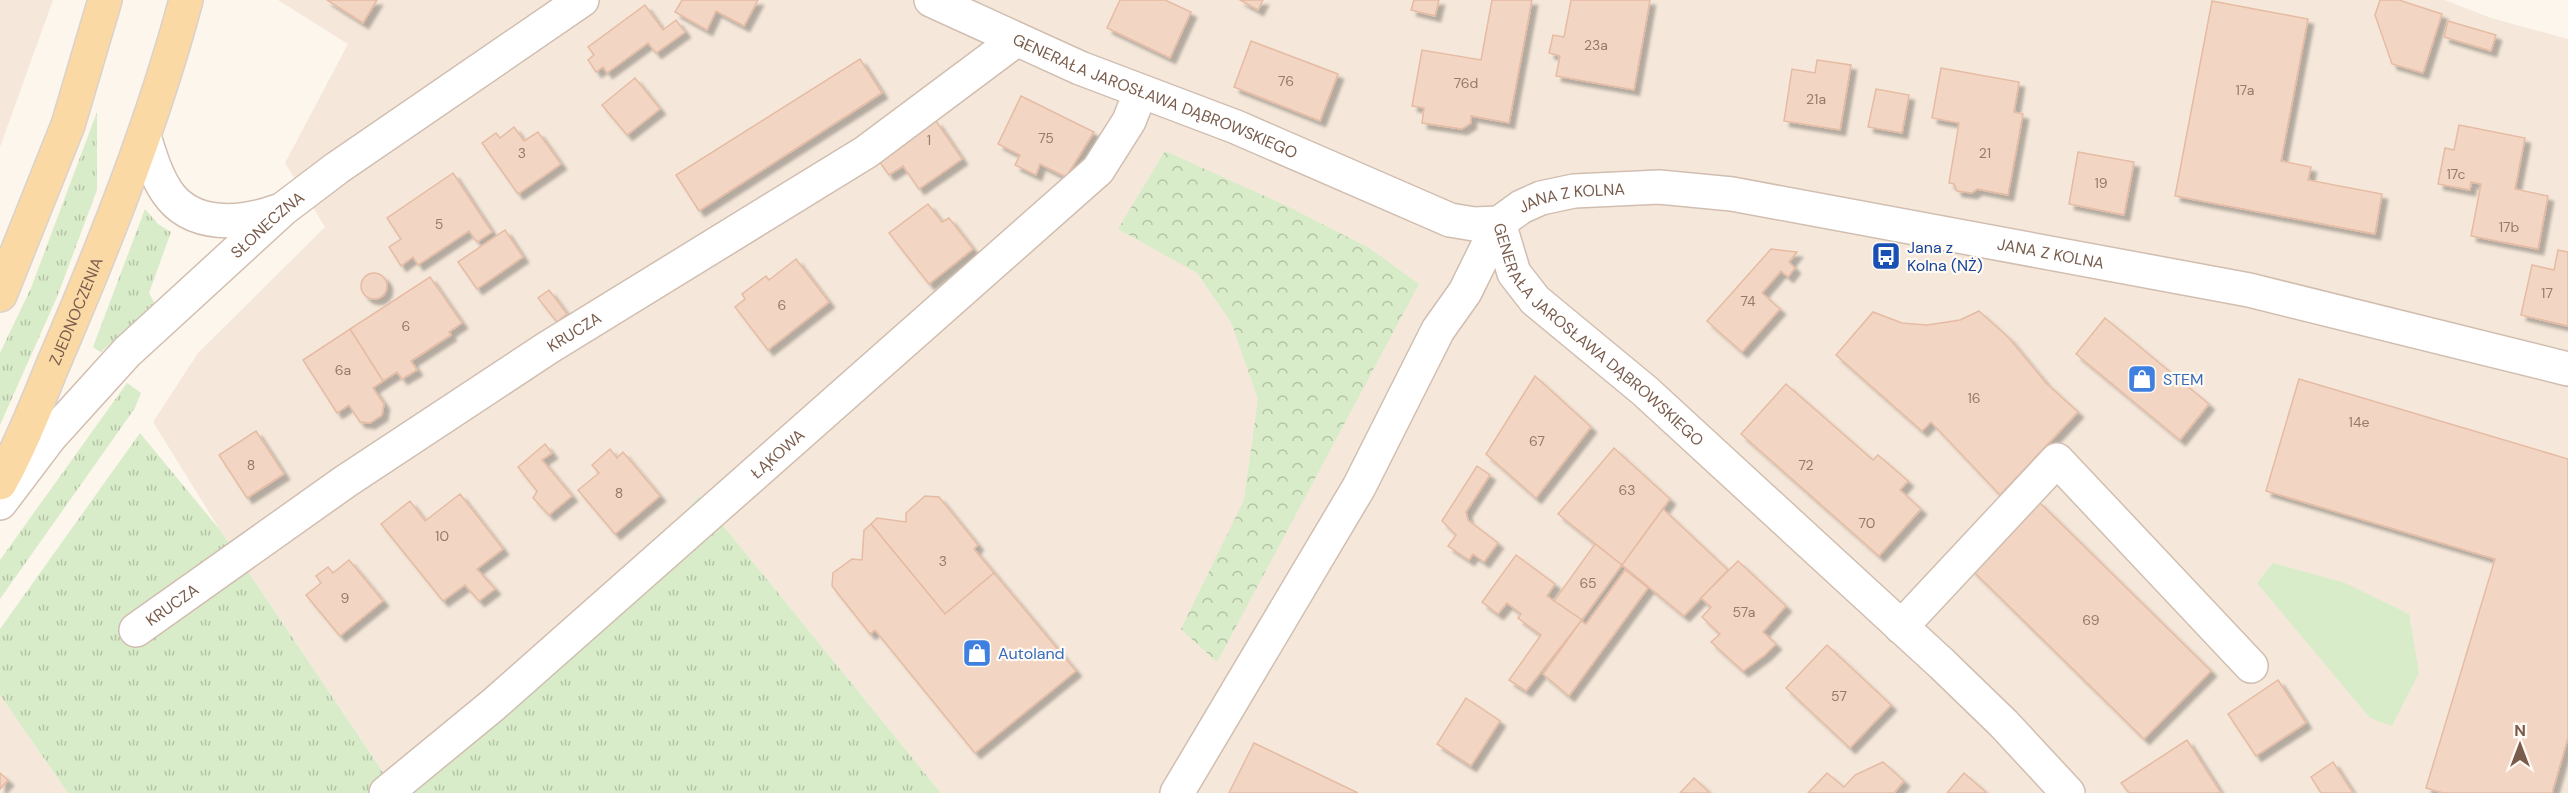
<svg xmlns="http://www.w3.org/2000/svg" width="2568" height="793" font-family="'DM Sans',sans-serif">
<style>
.residential{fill:#f5e8da}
.grass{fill:url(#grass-tufts)}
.forest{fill:url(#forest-crowns)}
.park{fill:#d8ecc9}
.building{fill:#f3d5c3;stroke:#e6bba3;stroke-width:1.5;filter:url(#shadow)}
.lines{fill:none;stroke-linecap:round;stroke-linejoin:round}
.minor-casing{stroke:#d1beb0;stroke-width:36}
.major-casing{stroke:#dad1cd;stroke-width:36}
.minor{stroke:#fff;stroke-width:33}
.major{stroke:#fbd9a5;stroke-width:33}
.labels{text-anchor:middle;stroke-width:4.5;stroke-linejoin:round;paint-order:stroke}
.number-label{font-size:14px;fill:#987a6a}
.street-label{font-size:16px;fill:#7a5c4d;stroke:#fffaf3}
.transit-label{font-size:16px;fill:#164399;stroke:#fffaf3;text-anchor:start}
.shop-label{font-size:16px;fill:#366cbe;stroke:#fffaf3;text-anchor:start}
</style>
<defs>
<pattern id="grass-tufts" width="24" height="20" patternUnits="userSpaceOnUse" patternTransform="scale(1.5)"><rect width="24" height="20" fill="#d8ecc9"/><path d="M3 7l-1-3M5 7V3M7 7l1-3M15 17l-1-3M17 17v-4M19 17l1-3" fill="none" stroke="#b4c2a5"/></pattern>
<pattern id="forest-crowns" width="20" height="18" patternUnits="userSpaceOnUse" patternTransform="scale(1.5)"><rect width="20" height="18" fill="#d8ecc9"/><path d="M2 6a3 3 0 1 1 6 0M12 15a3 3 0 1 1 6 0" fill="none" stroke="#b4c2a5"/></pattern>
<filter id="shadow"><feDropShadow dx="5.5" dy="5.5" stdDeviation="1.5" flood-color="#0004"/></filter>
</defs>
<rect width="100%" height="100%" fill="#fdf6ec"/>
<g class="residential">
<polygon points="0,0 53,0 0,147"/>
<polygon points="278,0 2445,0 2491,18 2568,39 2568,793 941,793 699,496 577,630 397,793 220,530 153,422 198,353 325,227 285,163 348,44"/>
<polygon points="0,695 68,793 0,793"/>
</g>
<g class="grass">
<polygon points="97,112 97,190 57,297 0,425 0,353 31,288"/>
<polygon points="145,209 158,224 171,232 149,293 155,304 101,352 93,347"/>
<polygon points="127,383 141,393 135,408 0,599 0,560"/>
<polygon points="140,433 220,530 397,793 68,793 0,695 0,629"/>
<polygon points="699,496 941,793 410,793 577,630"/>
</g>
<polygon class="forest" points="1165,151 1289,207 1369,248 1419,284 1217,662 1181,629 1244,500 1258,399 1231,322 1197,273 1118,229"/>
<polygon class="park" points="2273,563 2345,583 2409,614 2419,673 2392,726 2370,718 2257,583"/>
<g class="building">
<polygon points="327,0 377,0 363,23"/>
<polygon points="682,0 758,0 744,26 716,11 707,30 675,12"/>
<polygon points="1120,0 1165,0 1191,12 1170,58 1107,28"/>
<polygon points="1240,0 1263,0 1258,10"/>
<polygon points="1414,0 1439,0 1435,16 1411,10"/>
<polygon points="1492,0 1532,0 1509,123 1471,116 1471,123 1462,129 1422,123 1424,108 1412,106 1422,50 1481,60"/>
<polygon points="1571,0 1650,0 1634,90 1556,76 1560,56 1549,53 1553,35 1564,37"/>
<polygon points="2380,0 2399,0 2442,14 2423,73 2392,64 2375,15"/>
<polygon points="2212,1 2308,19 2281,161 2311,167 2308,180 2382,194 2375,234 2175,196"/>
<polygon points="645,5 663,30 676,20 685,32 656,53 648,43 607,73 603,67 596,72 588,60 594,55 588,47"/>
<polygon points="2448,21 2496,35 2491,51 2444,37"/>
<polygon points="1251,41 1338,74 1320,121 1234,87"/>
<polygon points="860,59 882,93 699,211 676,175"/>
<polygon points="1817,60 1851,65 1840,130 1784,121 1792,69 1815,73"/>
<polygon points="1941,68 2019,82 2014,112 2023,114 2008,195 1977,189 1972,193 1957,191 1954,184 1949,183 1959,123 1932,118"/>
<polygon points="635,78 660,109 627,135 602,105"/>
<polygon points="1876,89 1909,95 1902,133 1868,127"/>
<polygon points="1021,96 1094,132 1066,177 1040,164 1036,175 1015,165 1020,155 998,144"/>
<polygon points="936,121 962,159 919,189 903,166 889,175 879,161"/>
<polygon points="2459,125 2525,138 2515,189 2548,196 2538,249 2471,236 2481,184 2471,182 2470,190 2438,184 2445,148 2454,150"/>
<polygon points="514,127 524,141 538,132 561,164 518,194 482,143 496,133 500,138"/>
<polygon points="2078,152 2134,162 2124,215 2069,204"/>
<polygon points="453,173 492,232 477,242 469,231 418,265 413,257 401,266 389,247 401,239 387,218"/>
<polygon points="928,204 942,222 949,218 973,249 929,284 889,233"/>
<polygon points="505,230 523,257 477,289 458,262"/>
<polygon points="1771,249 1797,252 1789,262 1795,268 1788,277 1781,271 1762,293 1780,309 1742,352 1707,321"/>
<polygon points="2558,250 2568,252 2568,326 2521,315 2532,265 2554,270"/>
<polygon points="796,259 829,302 768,350 735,307 745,299 742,294 766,276 769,280"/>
<circle cx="374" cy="286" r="13"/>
<polygon points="430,277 462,323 449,332 451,335 411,361 417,370 402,379 397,372 383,381 350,329"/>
<polygon points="549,290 567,314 557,322 538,298"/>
<polygon points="1979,311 2009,338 2046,383 2078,412 2000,495 1931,422 1922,431 1836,355 1873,312 1902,323 1927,325 1960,320"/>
<polygon points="2105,318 2209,404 2180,440 2076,354"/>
<polygon points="350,329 383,381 373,388 384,404 382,415 370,423 360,422 349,405 337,413 303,360"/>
<polygon points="1535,376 1591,427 1536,498 1486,454"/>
<polygon points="2299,379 2568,459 2568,738 2552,793 2443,793 2426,788 2495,559 2266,491"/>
<polygon points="1786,384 1873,460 1878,455 1908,481 1900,490 1921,509 1879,556 1741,434"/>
<polygon points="256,431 284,474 247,498 219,455"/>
<polygon points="545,444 552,453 542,460 572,496 549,515 533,498 537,491 518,467"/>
<polygon points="1614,448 1670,499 1622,565 1558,514"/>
<polygon points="610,449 617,458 623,452 660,496 615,534 578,490 599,473 592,465"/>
<polygon points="1477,466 1490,475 1466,512 1468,520 1498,543 1484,562 1473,554 1469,560 1448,546 1456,535 1442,521"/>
<polygon points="460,494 503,549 477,569 495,589 479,601 465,585 443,601 381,524 410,501 425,521"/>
<polygon points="925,496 939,497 978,545 974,549 994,573 945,614 871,524 877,518 906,522 906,513"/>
<polygon points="2038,501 2211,671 2144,739 1971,569"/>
<polygon points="1663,509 1728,570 1684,616 1622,565"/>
<polygon points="871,524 945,614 994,573 1076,671 975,753 875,630 870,634 832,586 833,573 852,559 862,560 864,530"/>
<polygon points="1595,544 1622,565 1582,620 1554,601"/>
<polygon points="1516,555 1555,584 1547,596 1582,620 1526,691 1509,680 1541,635 1518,618 1521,614 1507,603 1498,614 1482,602"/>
<polygon points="349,560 383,601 340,636 306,595 321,583 316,576 328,567 333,573"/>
<polygon points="1738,561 1786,606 1763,632 1776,644 1765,655 1743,671 1711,642 1720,634 1702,617 1711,607 1701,598"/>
<polygon points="1625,570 1648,588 1569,696 1543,674 1581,621 1586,624"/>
<polygon points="1827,645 1891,705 1850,748 1786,688"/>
<polygon points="2278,680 2306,723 2256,756 2228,714"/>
<polygon points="1466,698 1500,721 1471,766 1437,744"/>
<polygon points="2187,740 2221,793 2129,793 2121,783"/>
<polygon points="1254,743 1358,793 1229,793"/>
<polygon points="1883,762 1904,781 1894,793 1808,793 1827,773 1844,787 1855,775"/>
<polygon points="2333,762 2353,793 2321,793 2311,777"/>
<polygon points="0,773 8,780 0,789"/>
<polygon points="1964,773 1987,793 1947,793"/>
<polygon points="1694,778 1710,793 1680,793"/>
</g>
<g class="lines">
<g class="minor-casing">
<g id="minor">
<path id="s1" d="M 931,0 L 1080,68 L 1236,127 L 1450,220 L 1474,224 L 1499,223"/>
<path d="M 144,136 C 150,155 156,176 167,192 C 192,229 242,224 278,211"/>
<path id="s2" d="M 1499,223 L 1514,273 L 1535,300 L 1645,391 L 1942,664 L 2004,724 L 2068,793"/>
<path id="s3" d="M 0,503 L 50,437 L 127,352 L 283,209 L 337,168 L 582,0"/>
<polyline points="1901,627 2057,460 2251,666"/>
<path id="s4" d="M 136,630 L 346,481 L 549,347 L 866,152 L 1016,40"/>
<path id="s5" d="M 386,793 L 493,705 L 1098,170 L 1129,121 L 1140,93"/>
<path id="s6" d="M 1177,793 L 1359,487 L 1438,330 L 1465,292 L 1499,223 L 1521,207 L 1541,198 L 1574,191 L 1659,187 L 1732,194 L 2249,290 L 2568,369"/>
</g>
</g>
<g class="major-casing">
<g id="major">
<polyline points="0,295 68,125 105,0"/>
<path id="s7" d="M 0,483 C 24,440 41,392 61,346 C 109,233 154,119 186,0"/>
</g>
</g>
<use href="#minor" class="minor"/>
<use href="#major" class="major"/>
</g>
<defs>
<g id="bus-square" transform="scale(1.5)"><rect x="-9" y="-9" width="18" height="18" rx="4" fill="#1a4fb4" stroke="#fffaf3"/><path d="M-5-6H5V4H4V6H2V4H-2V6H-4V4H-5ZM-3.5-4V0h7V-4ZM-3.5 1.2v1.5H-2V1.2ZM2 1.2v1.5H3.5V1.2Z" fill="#fff"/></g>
<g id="shop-square" transform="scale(1.5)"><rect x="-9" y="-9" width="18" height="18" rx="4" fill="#3f7fe0" stroke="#fffaf3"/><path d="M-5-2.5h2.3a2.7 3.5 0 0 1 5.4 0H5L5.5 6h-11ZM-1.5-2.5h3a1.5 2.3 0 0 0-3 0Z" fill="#fff"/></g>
</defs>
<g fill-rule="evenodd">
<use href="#bus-square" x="1886" y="256"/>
<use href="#shop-square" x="2142" y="379"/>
<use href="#shop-square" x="977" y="653"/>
</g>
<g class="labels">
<g class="number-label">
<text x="1596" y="50">23a</text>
<text x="1286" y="86">76</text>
<text x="1466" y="88">76d</text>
<text x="2245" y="95">17a</text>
<text x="1816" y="104">21a</text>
<text x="1046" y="143">75</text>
<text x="929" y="145">1</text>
<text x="522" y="158">3</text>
<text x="1985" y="158">21</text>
<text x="2456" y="179">17c</text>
<text x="2101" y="188">19</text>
<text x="439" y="229">5</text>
<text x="2509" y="232">17b</text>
<text x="2547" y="298">17</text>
<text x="1748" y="306">74</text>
<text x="782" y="310">6</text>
<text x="406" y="331">6</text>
<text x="343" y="375">6a</text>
<text x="1974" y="403">16</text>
<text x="2359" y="427">14e</text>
<text x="1537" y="446">67</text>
<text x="251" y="470">8</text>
<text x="1806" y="470">72</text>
<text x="1627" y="495">63</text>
<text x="619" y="498">8</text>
<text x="1867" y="528">70</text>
<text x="442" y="541">10</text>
<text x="943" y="566">3</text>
<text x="1588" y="588">65</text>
<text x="345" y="603">9</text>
<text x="1744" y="617">57a</text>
<text x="2091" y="625">69</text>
<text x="1839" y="701">57</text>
</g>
<g class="street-label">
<text dy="6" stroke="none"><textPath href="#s1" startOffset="244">GENERAŁA JAROSŁAWA DĄBROWSKIEGO</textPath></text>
<text dy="6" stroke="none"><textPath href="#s6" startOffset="735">JANA Z KOLNA</textPath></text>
<text dy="6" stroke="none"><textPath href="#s3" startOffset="387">SŁONECZNA</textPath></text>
<text dy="6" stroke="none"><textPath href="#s6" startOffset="1221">JANA Z KOLNA</textPath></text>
<text dy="6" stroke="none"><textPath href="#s7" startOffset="188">ZJEDNOCZENIA</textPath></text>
<text dy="6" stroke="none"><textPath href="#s4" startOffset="530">KRUCZA</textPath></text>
<text dy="6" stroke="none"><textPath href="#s2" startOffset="153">GENERAŁA JAROSŁAWA DĄBROWSKIEGO</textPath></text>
<text dy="6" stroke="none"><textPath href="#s5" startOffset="518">ŁĄKOWA</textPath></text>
<text dy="6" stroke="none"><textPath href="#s4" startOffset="44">KRUCZA</textPath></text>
</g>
<g class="transit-label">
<text x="1907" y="253">Jana z<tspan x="1907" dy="18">Kolna (NŻ)</tspan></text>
</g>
<g class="shop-label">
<text x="2163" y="385">STEM</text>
<text x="998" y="659">Autoland</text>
</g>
</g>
<g transform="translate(2520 745)" stroke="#fffaf3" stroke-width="4.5" paint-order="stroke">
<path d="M0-4.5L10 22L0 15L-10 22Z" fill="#7a5c4d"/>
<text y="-9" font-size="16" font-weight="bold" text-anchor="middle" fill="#7a5c4d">N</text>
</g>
</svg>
